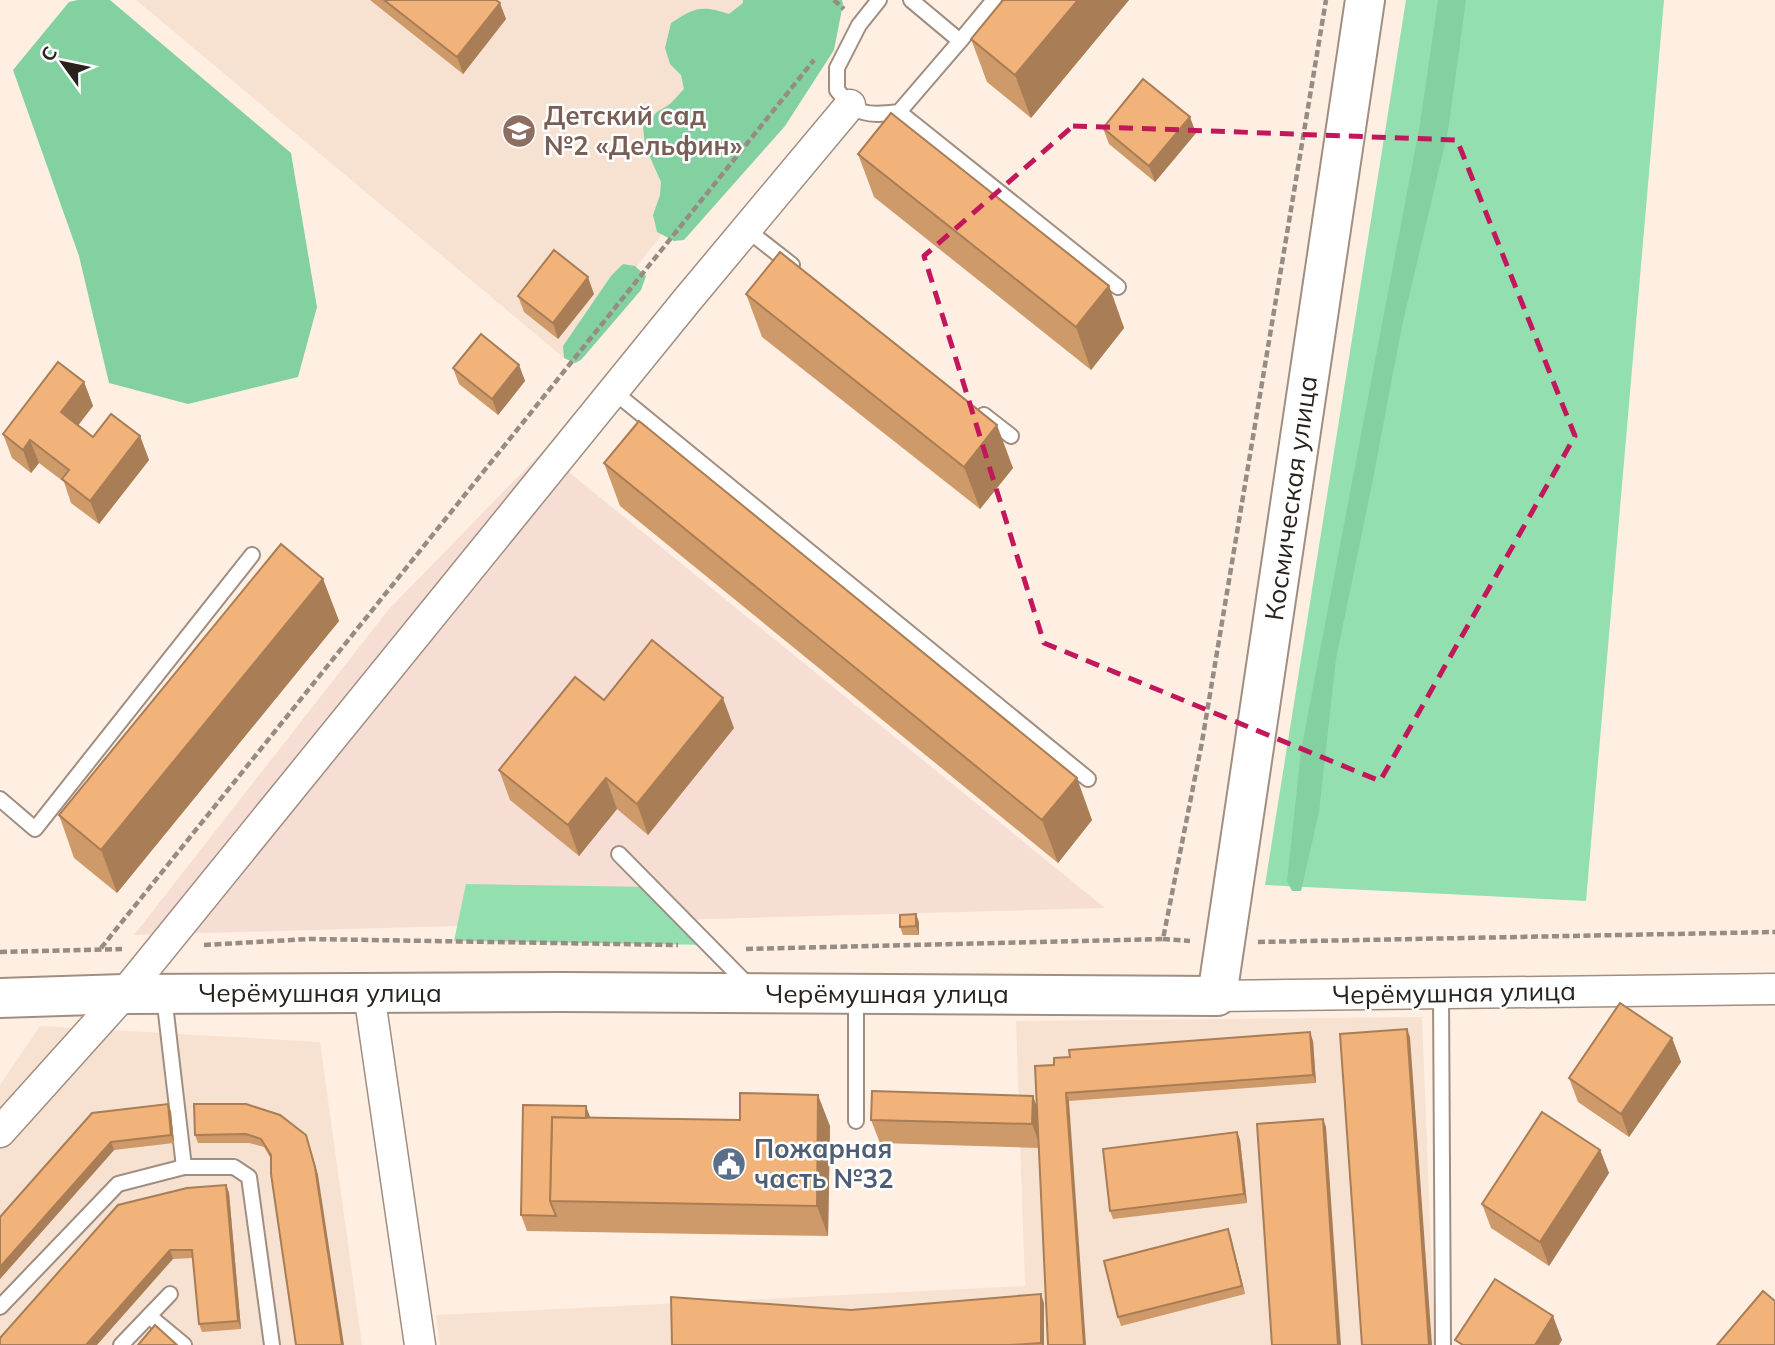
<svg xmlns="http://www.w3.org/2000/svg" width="1775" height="1345" font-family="Mulish,sans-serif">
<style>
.commercial{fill:#f6ded4}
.built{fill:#f7e2d2}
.green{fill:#93dfb0}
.forest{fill:#83d0a1}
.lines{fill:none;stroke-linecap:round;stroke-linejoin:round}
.lane-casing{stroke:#a08e81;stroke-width:18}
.street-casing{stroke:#a08e81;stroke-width:33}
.secondary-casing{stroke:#a08e81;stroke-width:42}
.path{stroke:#978c83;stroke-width:4.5;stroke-dasharray:7 3.5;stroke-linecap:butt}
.lane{stroke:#fff;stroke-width:14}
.street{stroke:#fff;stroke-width:30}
.secondary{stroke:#fff;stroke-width:38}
.wall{fill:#cf9a69}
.shaded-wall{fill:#a97d55}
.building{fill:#f1b37a;stroke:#a97d55;stroke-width:2}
.marked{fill:none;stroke:#c2185b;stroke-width:5;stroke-dasharray:14 9;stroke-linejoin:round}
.labels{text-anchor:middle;stroke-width:5;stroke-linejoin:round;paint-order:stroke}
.education-label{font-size:26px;font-weight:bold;fill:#785e54;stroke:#fff;text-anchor:start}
.street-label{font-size:26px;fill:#29221d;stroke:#fff}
.service-label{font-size:26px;font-weight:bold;fill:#4e5e75;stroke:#fff;text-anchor:start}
</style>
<rect width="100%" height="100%" fill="#ffefe3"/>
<polygon class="commercial" points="543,451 1105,908 134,935 389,609"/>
<g class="built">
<polygon points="136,0 822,0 838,13 564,358"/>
<polygon points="1422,1017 1435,1345 440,1345 436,1315 1025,1286 1016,1021"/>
<polygon points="40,1026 320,1042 362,1345 0,1345 0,1085"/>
</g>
<g class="green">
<polygon points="1406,0 1664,0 1586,901 1265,885"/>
<polygon points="466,884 652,887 711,945 454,941"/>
</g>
<g class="forest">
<polygon points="78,0 110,0 291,153 317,307 298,377 188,404 109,383 79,256 13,70 69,2"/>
<path d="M 743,0 L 842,0 L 843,4 L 834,50 L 785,126 L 684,240 L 674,241 L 657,232 L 653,215 L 660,195 L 661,182 L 645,146 L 643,126 L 657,112 L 670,104 L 684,89 L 681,75 L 670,64 L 665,48 L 671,23 C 695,7 701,5 729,14 L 743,3 Z"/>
<polygon points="1438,0 1466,0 1448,131 1402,326 1372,484 1336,659 1319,812 1301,891 1292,891 1287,881 1301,751 1420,124"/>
<polygon points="623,264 635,266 646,276 641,290 581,360 575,363 564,358 563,346 611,276"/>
</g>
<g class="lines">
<g class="lane-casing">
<g id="lane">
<path d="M 879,0 L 859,25 L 837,68 L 837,90 C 858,116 867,116 899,112 L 960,41 L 911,0"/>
<polyline points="960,41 994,0"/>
<polyline points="899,112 1118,287"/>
<polyline points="746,229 792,265"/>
<polyline points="613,391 1088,779"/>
<polyline points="984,415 1011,436"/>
<polyline points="0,799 35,829 252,555"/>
<polyline points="619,854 750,987"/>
<polyline points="1441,993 1443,1345"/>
<polyline points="164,996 184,1167"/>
<polyline points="856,1121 856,995"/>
<polyline points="0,1307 118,1184 184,1167 234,1167 249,1177 272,1345"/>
<polyline points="149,1316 184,1345"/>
<polyline points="121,1345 170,1294"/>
</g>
</g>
<g class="street-casing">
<g id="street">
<polyline points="369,993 420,1345"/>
<polyline points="1217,996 1775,989"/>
<polyline points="0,1132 124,994 688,299 850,105"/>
</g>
</g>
<g class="secondary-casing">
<polyline id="secondary" points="0,998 124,994 562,992 1217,996 1365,0"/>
</g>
<g class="path">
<polyline points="834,0 844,9"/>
<polyline points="1163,939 1190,941"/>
<polyline points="1258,942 1775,932"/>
<polyline points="204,945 309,939 678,945"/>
<polyline points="101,948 814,60"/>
<polyline points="746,949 1163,939 1202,742 1326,0"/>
<polyline points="0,952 122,949"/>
</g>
<use href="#lane" class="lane"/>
<use href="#street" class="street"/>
<use href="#secondary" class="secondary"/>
</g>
<g class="wall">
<polygon points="370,0 496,0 506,19 463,74"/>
<polygon points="1003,0 1129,0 1031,118 987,82 971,39"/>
<polygon points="1103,128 1196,133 1155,182 1109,144"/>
<polygon points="858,154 1109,286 1124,328 1091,370 874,197"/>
<polygon points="594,294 558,339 524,312 518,296"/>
<polygon points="746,294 1013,468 980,509 762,337"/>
<polygon points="519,365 525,381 498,415 459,384 453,368"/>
<polygon points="84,382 93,406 78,425 93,437 140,436 149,460 99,524 71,503 64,482 39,463 31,473 12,458 3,434"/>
<polygon points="604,463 1092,820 1058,863 620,506"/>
<polygon points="323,579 339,621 117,893 74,858 59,815"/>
<polygon points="604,700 734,728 648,835 617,809 579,856 510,800 499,770"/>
<polygon points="919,922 919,935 903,935 900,927"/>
<polygon points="1672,1038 1681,1062 1629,1137 1578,1102 1569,1078"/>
<polygon points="1313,1041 1316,1083 1069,1101 1039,1148 880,1143 871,1120 1033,1096 1037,1108 1035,1066"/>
<polygon points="168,1104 171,1112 174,1143 114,1150 0,1279 0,1217"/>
<polygon points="194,1104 306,1135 318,1175 271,1159 264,1147 249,1143 198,1143 195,1135"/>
<polygon points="590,1118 830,1126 828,1236 527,1231 521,1215"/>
<polygon points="1237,1132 1240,1140 1247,1203 1113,1219 1110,1211"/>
<polygon points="1600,1150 1609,1173 1549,1266 1491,1228 1482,1204"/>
<polygon points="226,1185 229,1193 241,1329 202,1332 199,1324 193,1258 173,1259 0,1345"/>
<polygon points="1228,1229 1245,1294 1121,1326 1118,1317"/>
<polygon points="1044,1303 1044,1345 672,1345 851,1310"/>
</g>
<g class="shaded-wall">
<polygon points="1078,0 1129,0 1031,118 1015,75"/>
<polygon points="500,3 506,19 463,74 457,57"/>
<polygon points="1190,117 1196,133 1155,182 1149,166"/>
<polygon points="588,277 594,294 558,339 553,323"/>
<polygon points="1109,286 1124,328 1091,370 1076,327"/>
<polygon points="519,365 525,381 498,415 492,399"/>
<polygon points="84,382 93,406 70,436 61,412"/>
<polygon points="997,425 1013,468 980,509 964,467"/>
<polygon points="140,436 149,460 99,524 90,501"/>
<polygon points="30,440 39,463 31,473 23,450"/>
<polygon points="323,579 339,621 117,893 101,850"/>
<polygon points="723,698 734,728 648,835 637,804"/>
<polygon points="606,778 617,809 579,856 568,825"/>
<polygon points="1077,778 1092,820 1058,863 1042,820"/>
<polygon points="916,914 919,922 919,935 916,926"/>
<polygon points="1407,1029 1410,1037 1432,1345 1429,1345"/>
<polygon points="1310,1032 1313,1041 1316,1083 1313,1075"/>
<polygon points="1672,1038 1681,1062 1629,1137 1621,1114"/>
<polygon points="1066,1093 1069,1101 1086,1345 1084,1345"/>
<polygon points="818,1095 830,1126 828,1236 817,1206"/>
<polygon points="1033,1096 1041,1119 1041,1148 1032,1124"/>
<polygon points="168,1104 171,1112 174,1143 171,1135"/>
<polygon points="586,1106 592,1122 586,1132"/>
<polygon points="1323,1119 1326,1127 1341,1345 1338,1345"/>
<polygon points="1237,1132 1240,1140 1247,1203 1244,1194"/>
<polygon points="306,1135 318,1175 344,1345 342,1345"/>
<polygon points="111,1142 114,1150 0,1279 0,1267"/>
<polygon points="1600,1150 1609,1173 1549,1266 1540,1242"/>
<polygon points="226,1185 229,1193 241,1329 238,1321"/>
<polygon points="1228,1229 1231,1237 1245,1294 1242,1286"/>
<polygon points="170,1250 173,1259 97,1345 86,1345"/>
<polygon points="1041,1294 1044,1303 1044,1345 1042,1345 1041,1343"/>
<polygon points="1553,1316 1562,1340 1559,1345 1535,1345"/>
</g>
<g class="building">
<polygon points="384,0 496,0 500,3 457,57"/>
<polygon points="1003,0 1078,0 1015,75 971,39"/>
<polygon points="1143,79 1190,117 1149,166 1103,128"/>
<polygon points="891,113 1109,286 1076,327 858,154"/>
<polygon points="554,250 588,277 553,323 518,296"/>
<polygon points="780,252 997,425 964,467 746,294"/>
<polygon points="481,334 519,365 492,399 453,368"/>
<polygon points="58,362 84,382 61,412 93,437 111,414 140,436 90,501 62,479 69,470 30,440 23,450 3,434"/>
<polygon points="639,421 1077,778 1042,820 604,463"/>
<polygon points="281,544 323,579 101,850 59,815"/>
<polygon points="652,640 723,698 637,804 606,778 568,825 499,770 575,677 604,700"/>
<polygon points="916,914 916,926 900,927 900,915"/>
<polygon points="1620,1003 1672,1038 1621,1114 1569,1078"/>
<polygon points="1407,1029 1429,1345 1362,1345 1340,1034"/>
<polygon points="1310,1032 1313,1075 1066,1093 1084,1345 1048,1345 1035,1066 1054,1065 1054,1058 1070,1057 1069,1050"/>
<polygon points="872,1091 1033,1096 1032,1124 871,1120"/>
<polygon points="740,1093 818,1095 817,1206 550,1201 552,1117 740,1120"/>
<polygon points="168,1104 171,1135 111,1142 0,1267 0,1217 92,1113"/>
<polygon points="194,1104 246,1104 280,1115 306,1135 315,1167 342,1345 296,1345 271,1174 271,1155 261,1139 246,1134 195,1135"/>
<polygon points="523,1105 586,1106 586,1118 552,1117 550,1201 556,1216 521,1215"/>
<polygon points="1542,1112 1600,1150 1540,1242 1482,1204"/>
<polygon points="1323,1119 1338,1345 1272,1345 1257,1124"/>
<polygon points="1237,1132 1244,1194 1110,1211 1103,1149"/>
<polygon points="226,1185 238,1321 199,1324 192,1250 170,1250 86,1345 0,1345 0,1338 118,1205 187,1188"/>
<polygon points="1228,1229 1242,1286 1118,1317 1104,1261"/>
<polygon points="1495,1279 1553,1316 1535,1345 1463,1345 1455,1340"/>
<polygon points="1763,1291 1775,1301 1775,1345 1717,1345"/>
<polygon points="1041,1294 1041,1343 1011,1345 672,1345 671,1297 851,1310"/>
<polygon points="155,1325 177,1345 138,1345"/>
</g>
<path class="marked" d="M 1073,126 L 1457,140 L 1575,436 L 1380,781 L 1044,643 L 924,256 Z"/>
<defs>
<g id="school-disc" transform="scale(1.75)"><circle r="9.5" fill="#8d6e63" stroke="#fff"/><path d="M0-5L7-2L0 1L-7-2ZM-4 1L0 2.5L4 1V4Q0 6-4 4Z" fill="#fff"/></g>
<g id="civic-disc" transform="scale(1.75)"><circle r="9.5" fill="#5c6f8a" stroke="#fff"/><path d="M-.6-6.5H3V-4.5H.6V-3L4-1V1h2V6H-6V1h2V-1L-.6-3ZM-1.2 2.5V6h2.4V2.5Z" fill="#fff"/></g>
</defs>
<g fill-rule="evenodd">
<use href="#school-disc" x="519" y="131"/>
<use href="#civic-disc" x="729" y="1164"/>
</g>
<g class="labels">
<g class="education-label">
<text x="544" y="125">Детский сад<tspan x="544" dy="30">№2 «Дельфин»</tspan></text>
</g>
<g class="street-label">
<text transform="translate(1291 498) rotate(-82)" y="9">Космическая улица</text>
<text x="320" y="1002">Черёмушная улица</text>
<text transform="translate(1454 993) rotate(-1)" y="9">Черёмушная улица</text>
<text x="887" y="1003">Черёмушная улица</text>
</g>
<g class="service-label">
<text x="754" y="1158">Пожарная<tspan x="754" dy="30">часть №32</tspan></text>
</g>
</g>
<g transform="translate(63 63) rotate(303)" stroke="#ffffff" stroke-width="5" paint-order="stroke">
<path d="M0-5L12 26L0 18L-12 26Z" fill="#29221d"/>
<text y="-10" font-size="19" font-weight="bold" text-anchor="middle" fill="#29221d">С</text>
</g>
</svg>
